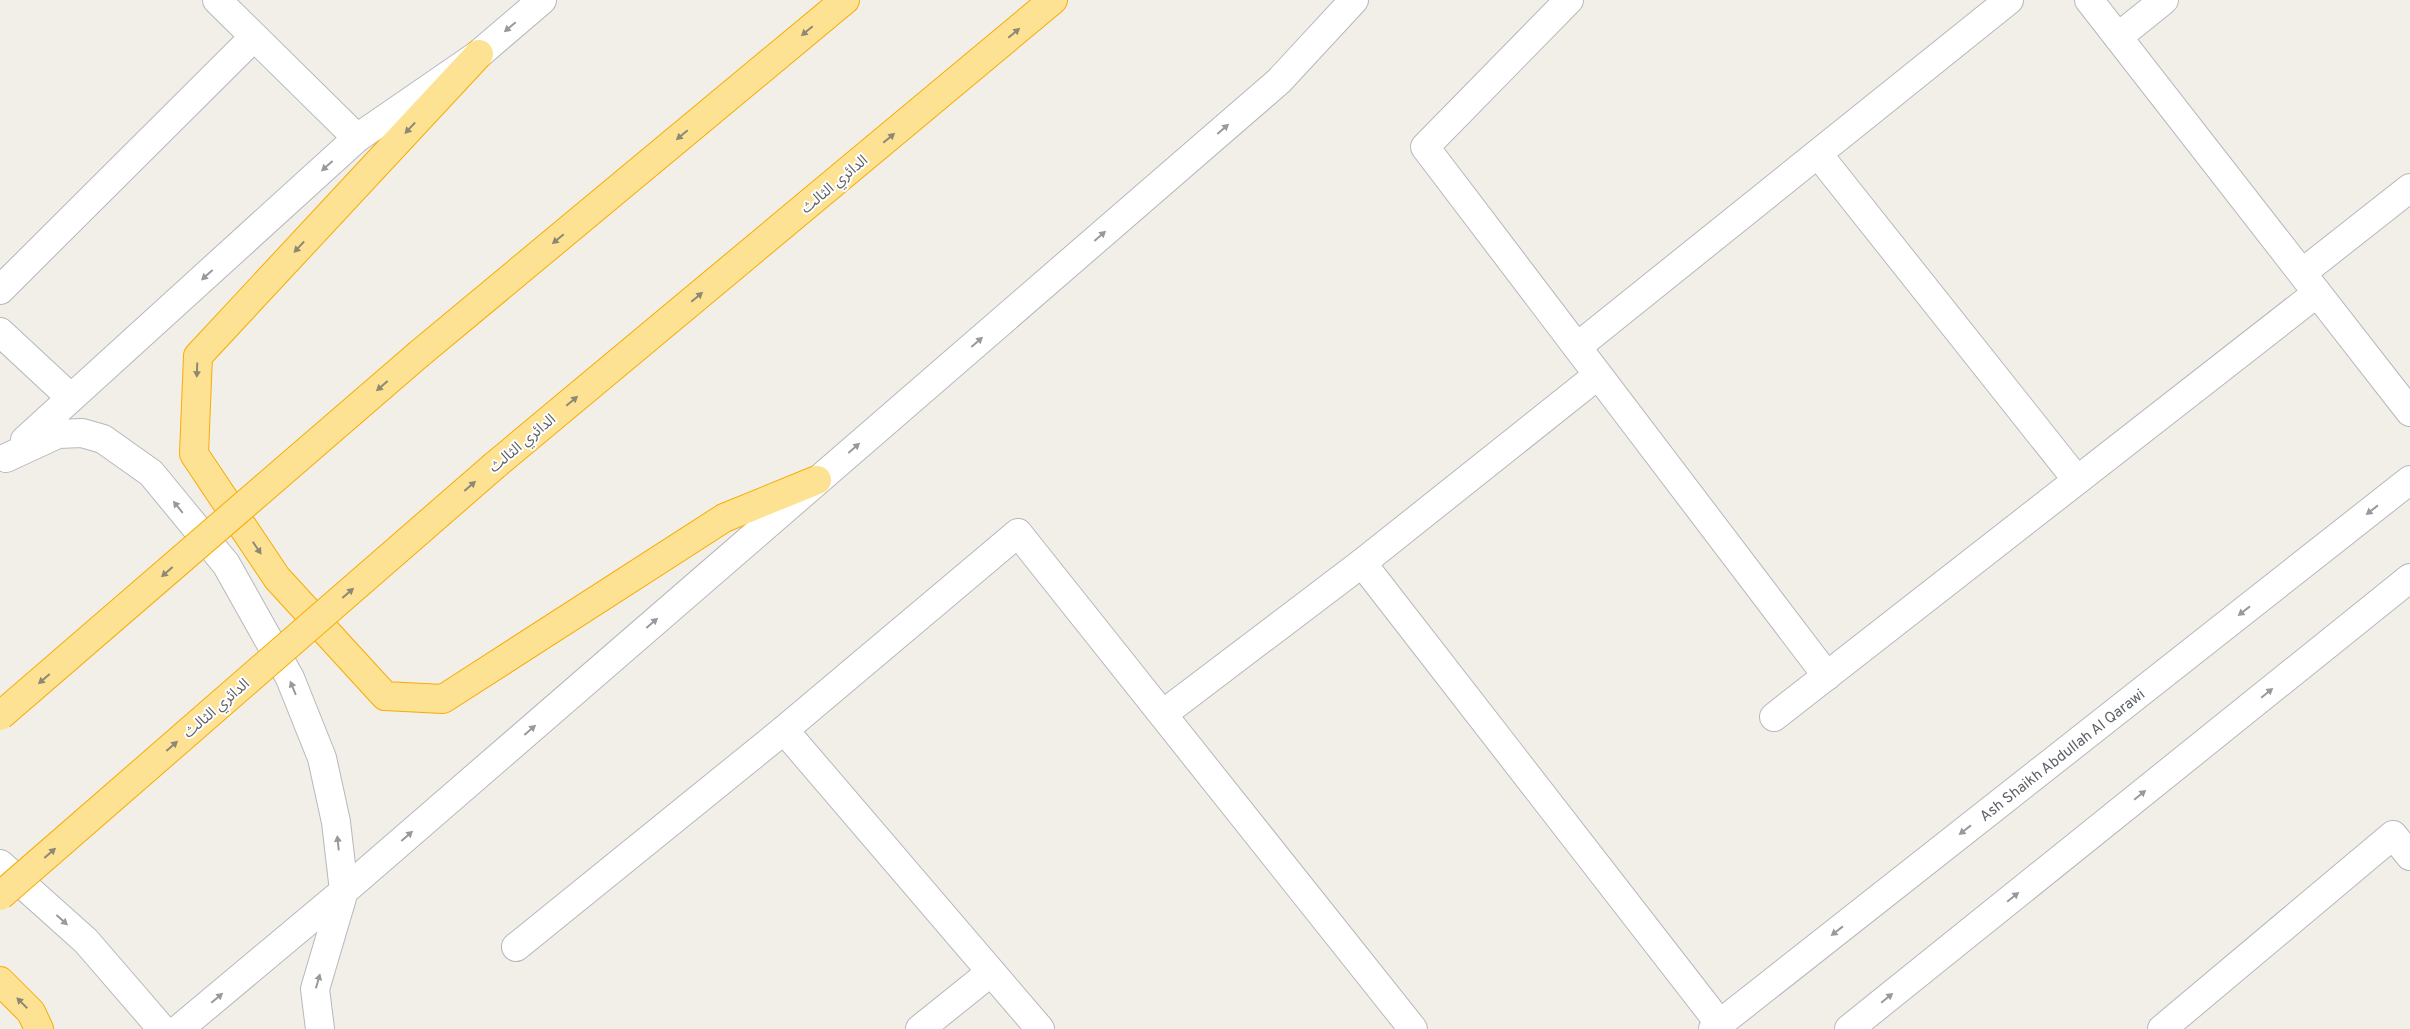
<svg xmlns="http://www.w3.org/2000/svg" width="2410" height="1029" font-family="Overpass,'Noto Sans Arabic',sans-serif">
<style>
.lines{fill:none;stroke-linecap:round;stroke-linejoin:round}
.minor-casing{stroke:#b5b8bc;stroke-width:30}
.highway-casing{stroke:#f9ab00;stroke-width:30}
.minor{stroke:#fff;stroke-width:28}
.highway{stroke:#fde293;stroke-width:28}
.highway-bridge-casing{stroke:#f9ab00;stroke-width:30;stroke-linecap:butt}
.highway-bridge{stroke:#fde293;stroke-width:28}
.oneway{fill:#979a9d}
.oneway2{fill:#8e8975}
.labels{text-anchor:middle;stroke-width:4;stroke-linejoin:round;paint-order:stroke}
.street-label{font-size:15px;fill:#5f6368;stroke:#fff}
</style>
<rect width="100%" height="100%" fill="#f1efe8"/>
<g class="lines">
<g class="minor-casing">
<g id="minor">
<polyline points="217,0 357,138"/>
<polyline points="1569,0 1425,147 1827,676"/>
<polyline points="2089,0 2410,412"/>
<polyline points="2118,37 2164,0"/>
<polyline points="1818,154 2077,480"/>
<polyline points="2302,273 2410,188"/>
<polyline points="0,290 254,37"/>
<polyline points="0,332 71,398"/>
<polyline points="1577,347 2009,0"/>
<polyline points="25,440 357,138 479,54 542,0"/>
<polyline points="6,458 58,434 82,433 103,439 151,473 226,564 290,678 322,758 336,822 344,891 315,989 320,1029"/>
<polyline points="1362,563 1720,1024 1722,1029"/>
<polyline points="1163,714 1362,563 1598,375"/>
<polyline points="1774,717 2317,293"/>
<polyline points="784,730 1040,1029"/>
<polyline points="0,864 86,941 162,1029"/>
<polyline points="516,947 784,730 1018,533 1413,1029"/>
<polyline points="179,1029 344,891 1279,81 1354,0"/>
<polyline points="920,1029 991,972"/>
<polyline points="1713,1029 2410,480"/>
<polyline points="1849,1029 2410,578"/>
<polyline points="2162,1029 2393,835 2410,856"/>
</g>
</g>
<g class="highway-casing">
<g id="highway">
<polyline points="479,54 198,356 194,454 277,578 385,696 443,699 724,518 817,480"/>
<polyline points="419,354 845,0"/>
<polyline points="494,466 1053,0"/>
<polyline points="0,981 31,1012 39,1029"/>
</g>
</g>
<use href="#minor" class="minor"/>
<use href="#highway" class="highway"/>
<g class="highway-bridge-casing">
<g id="highway-bridge">
<polyline points="0,716 419,354"/>
<polyline points="0,896 494,466"/>
</g>
</g>
<use href="#highway-bridge" class="highway-bridge"/>
</g>
<defs><path id="oneway-solid" d="M-6-.8H1V-3.2L6.5 0L1 3.2V.8H-6Z" transform="scale(1.25)"/></defs>
<g class="oneway">
<use href="#oneway-solid" transform="translate(510 27) rotate(140)"/>
<use href="#oneway-solid" transform="translate(1223 129) rotate(-41)"/>
<use href="#oneway-solid" transform="translate(327 166) rotate(138)"/>
<use href="#oneway-solid" transform="translate(1100 236) rotate(-41)"/>
<use href="#oneway-solid" transform="translate(207 275) rotate(138)"/>
<use href="#oneway-solid" transform="translate(977 342) rotate(-41)"/>
<use href="#oneway-solid" transform="translate(854 448) rotate(-41)"/>
<use href="#oneway-solid" transform="translate(178 507) rotate(-129)"/>
<use href="#oneway-solid" transform="translate(2372 510) rotate(142)"/>
<use href="#oneway-solid" transform="translate(2244 611) rotate(142)"/>
<use href="#oneway-solid" transform="translate(652 623) rotate(-41)"/>
<use href="#oneway-solid" transform="translate(293 688) rotate(-112)"/>
<use href="#oneway-solid" transform="translate(2267 693) rotate(-39)"/>
<use href="#oneway-solid" transform="translate(530 730) rotate(-41)"/>
<use href="#oneway-solid" transform="translate(2140 795) rotate(-39)"/>
<use href="#oneway-solid" transform="translate(1965 830) rotate(142)"/>
<use href="#oneway-solid" transform="translate(407 836) rotate(-41)"/>
<use href="#oneway-solid" transform="translate(338 843) rotate(-96)"/>
<use href="#oneway-solid" transform="translate(2013 897) rotate(-39)"/>
<use href="#oneway-solid" transform="translate(62 920) rotate(42)"/>
<use href="#oneway-solid" transform="translate(1837 931) rotate(142)"/>
<use href="#oneway-solid" transform="translate(318 981) rotate(-74)"/>
<use href="#oneway-solid" transform="translate(217 998) rotate(-40)"/>
<use href="#oneway-solid" transform="translate(1887 998) rotate(-39)"/>
</g>
<g class="oneway2">
<use href="#oneway-solid" transform="translate(807 31) rotate(140)"/>
<use href="#oneway-solid" transform="translate(1014 33) rotate(-40)"/>
<use href="#oneway-solid" transform="translate(410 128) rotate(133)"/>
<use href="#oneway-solid" transform="translate(682 135) rotate(140)"/>
<use href="#oneway-solid" transform="translate(889 138) rotate(-40)"/>
<use href="#oneway-solid" transform="translate(558 239) rotate(140)"/>
<use href="#oneway-solid" transform="translate(299 247) rotate(133)"/>
<use href="#oneway-solid" transform="translate(697 297) rotate(-40)"/>
<use href="#oneway-solid" transform="translate(197 370) rotate(92)"/>
<use href="#oneway-solid" transform="translate(382 386) rotate(139)"/>
<use href="#oneway-solid" transform="translate(572 401) rotate(-40)"/>
<use href="#oneway-solid" transform="translate(470 486) rotate(-41)"/>
<use href="#oneway-solid" transform="translate(257 548) rotate(56)"/>
<use href="#oneway-solid" transform="translate(167 572) rotate(139)"/>
<use href="#oneway-solid" transform="translate(348 593) rotate(-41)"/>
<use href="#oneway-solid" transform="translate(44 679) rotate(139)"/>
<use href="#oneway-solid" transform="translate(172 746) rotate(-41)"/>
<use href="#oneway-solid" transform="translate(50 853) rotate(-41)"/>
<use href="#oneway-solid" transform="translate(22 1003) rotate(-135)"/>
</g>
<g class="labels">
<g class="street-label">
<text transform="translate(834 184) rotate(-40)" y="5">الدائري الثالث</text>
<text transform="translate(522 443) rotate(-40)" y="5">الدائري الثالث</text>
<text transform="translate(216 708) rotate(-41)" y="5">الدائري الثالث</text>
<text transform="translate(2062 755) rotate(-38)" y="5">Ash Shaikh Abdullah Al Qarawi</text>
</g>
</g>
</svg>
